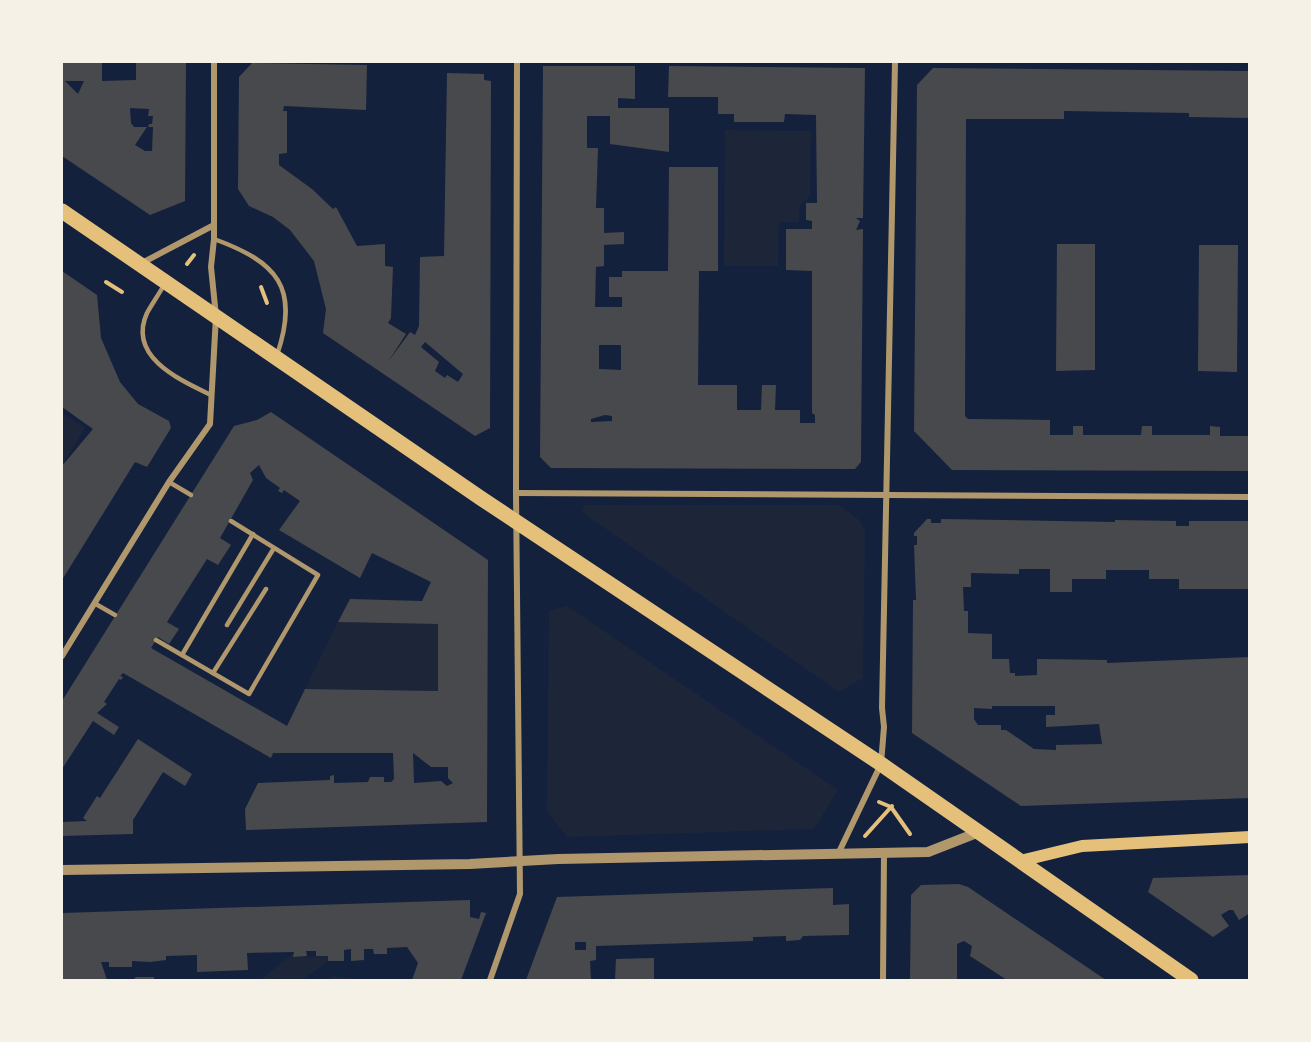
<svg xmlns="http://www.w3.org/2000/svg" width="1311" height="1042" font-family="'PT Sans Narrow',sans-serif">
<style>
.green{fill:#1d2539}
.building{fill:#48494c;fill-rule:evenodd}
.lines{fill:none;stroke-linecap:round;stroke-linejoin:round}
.path{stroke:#e5c07b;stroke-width:4}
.service{stroke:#b1986c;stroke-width:4.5}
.minor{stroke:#b1986c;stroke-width:6}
.tertiary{stroke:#b1986c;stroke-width:10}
.secondary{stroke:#e5c07b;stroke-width:12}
.primary{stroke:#e5c07b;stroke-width:15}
</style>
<rect width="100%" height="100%" fill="#14213d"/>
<g class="green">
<polygon points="725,130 811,131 810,197 800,204 799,222 779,222 778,266 724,266"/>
<polygon points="62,413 85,428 62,466"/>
<polygon points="585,505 839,505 858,519 865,530 863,678 839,692 582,512"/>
<polygon points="567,606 838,790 814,829 567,837 547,811 549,611"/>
<polygon points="338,622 438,624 438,691 305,689"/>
<polygon points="294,953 294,957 328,956 328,961 303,980 260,980"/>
<polygon points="333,976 367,980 322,980"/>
</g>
<g class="building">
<path d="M 62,62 L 102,62 L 102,81 L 136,80 L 136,62 L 186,62 L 185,201 L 150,215 L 62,156 ZM 65,81 L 84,81 L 78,94 ZM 130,108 L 149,109 L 148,116 L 153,116 L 152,124 L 149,124 L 148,127 L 153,127 L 152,151 L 145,151 L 135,145 L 147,127 L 134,127 L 131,123 Z"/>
<path d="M 252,63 L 367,65 L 366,110 L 284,106 L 283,111 L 287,111 L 287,153 L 279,154 L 279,165 L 312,189 L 333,209 L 336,207 L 357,246 L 385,244 L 385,266 L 393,267 L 391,318 L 388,323 L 406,334 L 388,362 L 410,332 L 415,335 L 419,326 L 420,257 L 444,256 L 447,73 L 484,74 L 484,80 L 491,81 L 490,428 L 475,436 L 323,333 L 326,309 L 314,261 L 290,230 L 273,217 L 249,206 L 238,189 L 239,77 ZM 425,342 L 463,374 L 458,382 L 447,375 L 445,378 L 435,371 L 439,362 L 421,347 Z"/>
<path d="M 543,66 L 635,66 L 635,99 L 618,98 L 618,108 L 669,108 L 669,152 L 610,144 L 610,116 L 587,116 L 587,148 L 598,148 L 596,208 L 604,208 L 604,233 L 624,232 L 624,244 L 604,245 L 604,266 L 596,267 L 595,307 L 622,307 L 622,297 L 609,297 L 609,277 L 622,277 L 622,271 L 668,271 L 669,167 L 718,167 L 718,271 L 699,271 L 698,385 L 737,385 L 737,410 L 761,410 L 762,385 L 776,385 L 775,410 L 800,410 L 800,423 L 815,423 L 815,415 L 812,413 L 812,271 L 786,270 L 786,229 L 812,229 L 812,221 L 806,220 L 806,203 L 817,203 L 816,115 L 785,114 L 784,122 L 734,122 L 734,114 L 718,114 L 718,97 L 668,97 L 669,66 L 865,68 L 863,218 L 856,218 L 860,221 L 856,230 L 863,229 L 861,462 L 855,469 L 551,468 L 540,457 ZM 599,345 L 621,345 L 621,370 L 599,369 ZM 605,415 L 612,416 L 612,421 L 591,422 L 591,419 Z"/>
<polygon points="933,68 1250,71 1250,118 1189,117 1189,113 1064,111 1064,119 966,119 965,416 968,419 1050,420 1050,435 1073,435 1073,426 1083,426 1083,435 1141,435 1142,426 1152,426 1152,435 1210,435 1210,426 1220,427 1220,436 1250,436 1250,471 952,470 914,431 917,85"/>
<polygon points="1057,244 1095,244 1095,370 1056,371"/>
<polygon points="1199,245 1238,245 1237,372 1198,371"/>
<polygon points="62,271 97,295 101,338 120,382 138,404 169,421 171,428 147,467 135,462 62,580 62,466 93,429 62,407"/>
<path d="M 271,412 L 488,560 L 487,822 L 246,830 L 245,809 L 258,783 L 330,780 L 330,776 L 334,775 L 334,783 L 368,782 L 370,777 L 384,777 L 384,782 L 391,782 L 394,779 L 393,753 L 273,753 L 271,758 L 123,673 L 120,676 L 123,677 L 121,680 L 119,679 L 104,702 L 107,704 L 97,713 L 119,727 L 114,735 L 93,721 L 62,769 L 62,701 L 234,426 L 257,420 ZM 259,465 L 266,478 L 280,488 L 278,491 L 282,493 L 284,490 L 300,501 L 279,530 L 360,578 L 372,553 L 431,582 L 422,601 L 350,599 L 338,622 L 438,624 L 438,691 L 305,689 L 287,726 L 151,648 L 158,637 L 169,644 L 179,629 L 167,622 L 207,559 L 218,565 L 231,545 L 220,538 L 253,480 L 250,473 ZM 413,753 L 431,767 L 448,767 L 448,778 L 453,783 L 447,786 L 441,781 L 414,783 Z"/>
<path d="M 927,519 L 931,519 L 931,523 L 941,523 L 941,519 L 1115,522 L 1115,520 L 1176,521 L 1176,526 L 1189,526 L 1189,521 L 1250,521 L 1250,589 L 1179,589 L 1179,579 L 1149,579 L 1149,570 L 1106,570 L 1106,579 L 1072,579 L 1072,592 L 1050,592 L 1050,569 L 1019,569 L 1019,574 L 971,573 L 971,587 L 963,587 L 964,611 L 968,611 L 968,633 L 992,634 L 992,659 L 1009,659 L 1010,673 L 1015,673 L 1015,676 L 1037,675 L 1037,659 L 1107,660 L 1107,663 L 1250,657 L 1250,798 L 1021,806 L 912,733 L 913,600 L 916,600 L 914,545 L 917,545 L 917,536 L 914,536 L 914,533 ZM 992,706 L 1055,706 L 1055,715 L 1046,715 L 1046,727 L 1099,724 L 1102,744 L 1056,745 L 1056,750 L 1034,749 L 1006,730 L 1001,730 L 1001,725 L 978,725 L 974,719 L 974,708 L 992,709 Z"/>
<polygon points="138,739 192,774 185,786 163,772 133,820 133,834 62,836 62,822 87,821 83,818 97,796 100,798"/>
<polygon points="1250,875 1250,913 1239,920 1233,910 1229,910 1221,915 1229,926 1213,937 1148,892 1153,878"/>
<polygon points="959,884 968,887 1106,980 1007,980 970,956 972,946 964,941 957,944 957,980 910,980 911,895 921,885"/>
<path d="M 833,888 L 833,905 L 849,904 L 849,935 L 803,936 L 800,940 L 786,941 L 786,936 L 753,937 L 753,941 L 596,946 L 596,960 L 590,961 L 591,980 L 526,980 L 557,897 ZM 575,942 L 586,942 L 586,950 L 575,950 Z"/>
<polygon points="470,900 470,917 479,919 481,912 486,913 461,980 412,980 418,963 407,947 387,948 387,954 374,954 373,949 364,949 364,960 351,961 351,949 344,950 344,961 328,961 328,956 316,956 316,951 306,951 307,956 293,957 294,952 247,953 248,970 197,972 197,955 166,956 166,960 150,962 132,961 132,967 109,967 109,962 101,962 107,980 62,980 62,913"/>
<polygon points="654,958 654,980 615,980 616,959"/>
<polygon points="136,977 154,977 154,980 133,980"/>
</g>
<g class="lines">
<g class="path">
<polyline points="187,264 194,255"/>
<polyline points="106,282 122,292"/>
<polyline points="261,287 267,303"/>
<polyline points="879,802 891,807 910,834"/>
<polyline points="865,836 892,806"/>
</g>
<g class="service">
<path d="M 214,239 C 277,262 300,287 277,355"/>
<path d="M 164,285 C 159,294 152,304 147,313 C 127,357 180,380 211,395"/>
<polyline points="169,482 191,495"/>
<polyline points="94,603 115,615"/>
<polyline points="227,625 274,548"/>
<polyline points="156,640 249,694 318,575 231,521"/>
<polyline points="182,655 253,534"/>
<polyline points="213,673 266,589"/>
</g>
<g class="minor">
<polyline points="140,264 214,225"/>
<polyline points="516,493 1250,497"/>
<polyline points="62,656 169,482 210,424 216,316 211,267 214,239 214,62"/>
<polyline points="839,852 881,764 884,727 882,708 895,62"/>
<polyline points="490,980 520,894 516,493 517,62"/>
<polyline points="883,980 884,854"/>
</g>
<polyline class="tertiary" points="62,870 470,864 558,859 928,852 979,832"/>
<polyline class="secondary" points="1020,861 1082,846 1250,837"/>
<polyline class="primary" points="62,211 482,499 881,764 1191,980"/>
</g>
<rect width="1311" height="1042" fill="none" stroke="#f6f1e7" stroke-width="126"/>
</svg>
